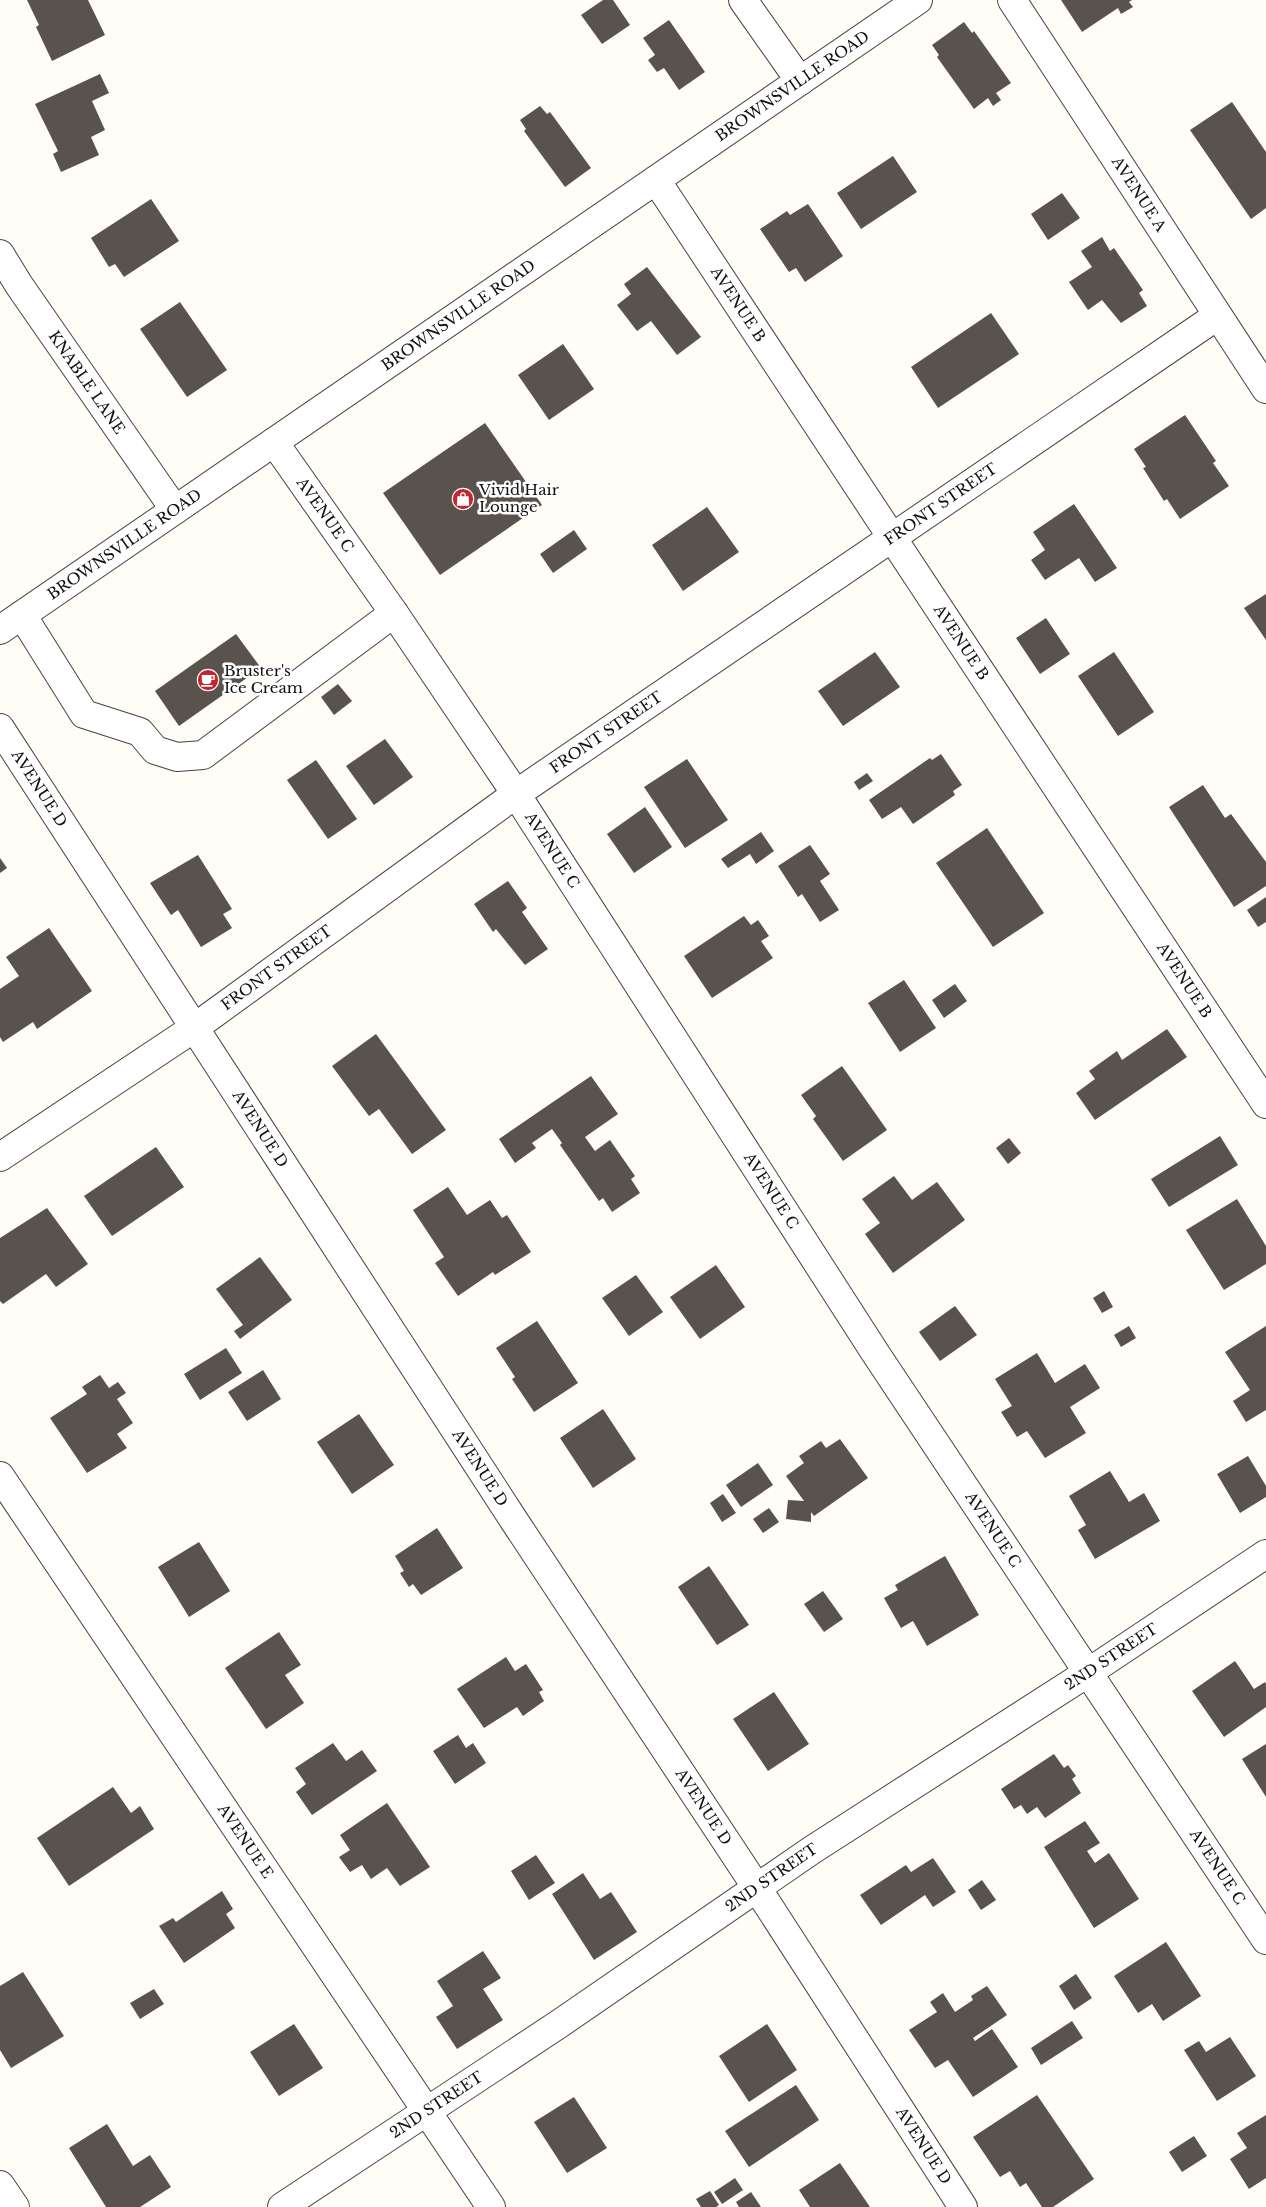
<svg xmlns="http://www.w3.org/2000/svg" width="1266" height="2207" font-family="'Libre Baskerville',serif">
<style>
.building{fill:#5a524d}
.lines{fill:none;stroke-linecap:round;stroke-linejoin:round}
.minor-casing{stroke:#444;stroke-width:30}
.minor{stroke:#fff;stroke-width:28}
.labels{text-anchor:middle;stroke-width:5;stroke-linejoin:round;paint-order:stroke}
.street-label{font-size:15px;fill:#111;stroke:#fff}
.poi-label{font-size:15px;fill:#111;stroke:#fff;text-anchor:start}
</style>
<rect width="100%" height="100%" fill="#fffdf5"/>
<g class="building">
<polygon points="27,0 88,0 105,35 52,61 36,27 39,25"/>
<polygon points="603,0 613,0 630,25 602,44 581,15"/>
<polygon points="1061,0 1132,0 1129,2 1133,7 1121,14 1118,8 1082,32"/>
<polygon points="669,20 705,72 679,90 664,68 657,72 648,60 655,55 643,38"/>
<polygon points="964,22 972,33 974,31 1011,83 996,93 1001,100 993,106 988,98 974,109 937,57 939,55 932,45"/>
<polygon points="100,74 109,93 92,101 105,130 91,137 99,155 61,172 53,154 58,151 35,104"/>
<polygon points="1232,102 1266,152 1266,208 1251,219 1190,130"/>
<polygon points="540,106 547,114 550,112 591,168 565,187 524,131 526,129 520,120"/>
<polygon points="893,156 917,192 861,229 837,193"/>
<polygon points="1062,193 1080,218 1048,240 1031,214"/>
<polygon points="151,199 179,241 124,277 115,264 109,267 91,238"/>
<polygon points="808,204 843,256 805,282 796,268 789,272 760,229 787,211 790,215"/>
<polygon points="1102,237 1110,251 1114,248 1143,290 1139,293 1147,306 1121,323 1102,300 1088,310 1069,282 1092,267 1081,251"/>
<polygon points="647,267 701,337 677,355 651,321 637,331 617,305 631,294 624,284"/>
<polygon points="180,302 227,370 187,397 140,329"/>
<polygon points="991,313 1019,354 938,408 911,367"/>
<polygon points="563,344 594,389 549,420 518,375"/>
<polygon points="1185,415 1216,461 1213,463 1229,486 1180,519 1167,499 1164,501 1143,468 1146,467 1134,449"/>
<polygon points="485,423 542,505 440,575 383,493"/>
<polygon points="1074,504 1117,568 1095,582 1079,558 1045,580 1031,560 1045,550 1033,532"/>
<polygon points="707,507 739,552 683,591 652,545"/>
<polygon points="574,530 587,549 553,573 540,554"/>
<polygon points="1266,594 1266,640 1244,608"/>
<polygon points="1046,618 1070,654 1040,674 1016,638"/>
<polygon points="236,634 261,668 179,726 155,691"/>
<polygon points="875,652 900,687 843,726 818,691"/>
<polygon points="1114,652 1154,712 1118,736 1078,676"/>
<polygon points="338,684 352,701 334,715 321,697"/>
<polygon points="385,739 413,777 374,805 346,766"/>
<polygon points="941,754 962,785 953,791 955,795 913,824 901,807 882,819 869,800 930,758 932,760"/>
<polygon points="687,759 728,820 685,848 644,787"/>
<polygon points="316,760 357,819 328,839 287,780"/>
<polygon points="867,773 873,781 859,790 854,782"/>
<polygon points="1203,785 1225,818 1231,814 1266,862 1266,886 1234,907 1169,807"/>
<polygon points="645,807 672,847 634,873 607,834"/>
<polygon points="987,828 1044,913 993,947 936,863"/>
<polygon points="761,832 774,851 756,864 750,854 728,868 721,859"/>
<polygon points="810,845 830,874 820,881 839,910 820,922 802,894 798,897 778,866"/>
<polygon points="198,855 232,909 223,914 232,928 201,947 178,910 171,915 150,883"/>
<polygon points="0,858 7,868 0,873"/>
<polygon points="508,881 527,908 522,912 548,949 525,965 496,929 493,932 474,904"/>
<polygon points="1266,897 1266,922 1258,927 1247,910"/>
<polygon points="744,916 751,925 758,920 769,936 761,941 773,958 712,998 684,956"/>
<polygon points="49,928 92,991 37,1029 33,1022 3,1042 0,1037 0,989 19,976 6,957"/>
<polygon points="904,980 936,1028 900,1052 868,1003"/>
<polygon points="955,984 967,1001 944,1018 932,1000"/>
<polygon points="1167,1029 1187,1057 1095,1120 1076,1093 1095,1079 1089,1071 1117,1051 1122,1060"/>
<polygon points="376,1034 446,1130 412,1154 379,1109 369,1116 332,1066"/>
<polygon points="842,1066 887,1130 843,1161 813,1119 816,1116 801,1095"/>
<polygon points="591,1076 618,1114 585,1137 595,1151 610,1140 635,1176 631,1179 640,1193 612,1212 603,1198 599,1201 560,1145 562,1143 552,1129 532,1143 536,1148 515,1163 499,1139"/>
<polygon points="1220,1136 1238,1165 1169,1207 1151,1179"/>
<polygon points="1009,1138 1021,1153 1008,1164 996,1148"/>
<polygon points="156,1147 184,1187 112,1236 84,1196"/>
<polygon points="894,1176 912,1200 937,1182 965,1220 893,1273 865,1234 880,1223 862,1199"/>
<polygon points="448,1187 467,1215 490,1200 502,1218 507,1215 531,1252 495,1275 493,1272 458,1296 435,1263 444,1257 413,1210"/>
<polygon points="1237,1199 1266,1246 1266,1264 1224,1290 1186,1230"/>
<polygon points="47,1208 88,1264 56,1287 46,1274 3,1304 0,1301 0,1238"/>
<polygon points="260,1257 292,1300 240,1339 234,1331 243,1325 216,1289"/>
<polygon points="716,1265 745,1307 700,1339 670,1297"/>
<polygon points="636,1275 663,1312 629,1336 602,1298"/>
<polygon points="1104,1291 1113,1307 1102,1313 1093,1298"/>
<polygon points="955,1306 977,1335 940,1361 919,1332"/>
<polygon points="537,1321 578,1383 534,1412 512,1379 515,1377 496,1348"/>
<polygon points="1129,1326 1136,1338 1121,1347 1114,1335"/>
<polygon points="1266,1326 1266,1410 1246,1422 1233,1401 1250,1390 1225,1352"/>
<polygon points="226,1348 242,1373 200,1400 184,1374"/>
<polygon points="1037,1353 1055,1383 1085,1364 1100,1388 1070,1407 1086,1433 1045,1458 1027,1431 1017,1437 1001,1412 1012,1406 995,1379"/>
<polygon points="263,1370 281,1399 247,1421 228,1392"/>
<polygon points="100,1375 109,1388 118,1382 126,1393 117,1399 133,1423 117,1434 127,1448 87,1473 50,1418 87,1394 82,1387"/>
<polygon points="603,1409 636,1459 593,1488 560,1438"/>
<polygon points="359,1414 394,1465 352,1494 317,1442"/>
<polygon points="840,1439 868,1478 814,1516 811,1512 811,1522 786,1519 788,1500 804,1501 786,1476 804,1463 799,1456 821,1441 826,1448"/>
<polygon points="1248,1456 1266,1486 1266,1497 1240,1513 1217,1474"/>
<polygon points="758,1463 773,1485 741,1507 726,1485"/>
<polygon points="1110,1471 1129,1502 1144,1493 1160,1521 1095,1559 1078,1530 1086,1525 1069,1496"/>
<polygon points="723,1494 736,1513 722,1522 710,1503"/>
<polygon points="769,1508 779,1522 763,1533 753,1519"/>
<polygon points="437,1528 463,1568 421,1595 413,1584 409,1587 400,1573 404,1571 395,1556"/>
<polygon points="199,1542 230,1591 189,1617 158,1567"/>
<polygon points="945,1556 979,1615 927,1646 913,1621 901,1628 884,1598 898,1590 895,1585"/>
<polygon points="709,1566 749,1625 717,1645 678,1587"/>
<polygon points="823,1591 843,1619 824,1632 804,1604"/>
<polygon points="279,1632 301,1665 285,1675 304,1703 266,1729 225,1668"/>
<polygon points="506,1657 515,1671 526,1664 543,1690 539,1692 544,1701 523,1716 517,1707 484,1728 457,1689"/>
<polygon points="1235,1661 1254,1689 1265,1682 1266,1684 1266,1707 1224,1737 1192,1691"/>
<polygon points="774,1692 809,1744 768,1771 733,1719"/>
<polygon points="458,1735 466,1748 473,1743 486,1763 455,1784 433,1751"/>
<polygon points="333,1743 346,1761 362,1750 377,1771 312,1815 296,1792 306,1784 295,1768"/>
<polygon points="1266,1744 1266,1797 1242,1759"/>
<polygon points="1054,1754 1064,1768 1068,1765 1076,1776 1072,1779 1081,1793 1045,1818 1037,1807 1027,1814 1021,1805 1014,1809 1001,1789"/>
<polygon points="113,1787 131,1813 140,1806 154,1829 69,1886 37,1838"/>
<polygon points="387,1803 430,1867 400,1886 387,1868 371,1879 362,1865 350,1872 339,1857 350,1850 340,1835"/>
<polygon points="1085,1821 1100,1843 1087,1851 1095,1863 1109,1853 1139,1899 1094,1928 1044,1847"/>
<polygon points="536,1855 555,1883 529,1900 511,1871"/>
<polygon points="933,1858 956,1892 933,1907 925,1895 881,1925 860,1895 906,1865 911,1872"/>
<polygon points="583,1873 600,1899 611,1892 637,1932 594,1960 552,1894"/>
<polygon points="982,1880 996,1900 981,1910 968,1890"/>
<polygon points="222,1891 233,1909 226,1914 235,1928 184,1963 159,1926 173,1918 176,1922"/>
<polygon points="1166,1942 1201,1996 1163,2021 1152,2004 1138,2013 1114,1976"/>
<polygon points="483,1951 501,1978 483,1989 503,2020 457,2049 436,2017 453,2006 437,1981"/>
<polygon points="23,1972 64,2036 11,2068 0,2050 0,1986"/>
<polygon points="1076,1974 1092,1998 1074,2010 1059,1986"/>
<polygon points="987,1986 1007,2015 973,2038 975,2041 992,2029 1018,2067 973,2097 948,2060 935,2068 909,2030 937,2012 930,2002 943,1993 955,2012 973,2000 971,1996"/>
<polygon points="154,1989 164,2004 140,2019 130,2003"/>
<polygon points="1072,2021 1083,2038 1041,2065 1031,2048"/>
<polygon points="294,2024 323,2068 279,2096 250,2052"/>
<polygon points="767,2024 797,2070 749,2102 719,2056"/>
<polygon points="1230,2037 1256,2076 1217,2101 1184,2050 1199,2041 1206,2052"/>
<polygon points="796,2085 819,2120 749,2167 725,2131"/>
<polygon points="1037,2095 1094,2179 1053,2207 1042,2207 1026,2183 1020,2187 1010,2171 1000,2177 973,2137"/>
<polygon points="574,2097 607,2148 567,2173 534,2122"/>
<polygon points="1266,2115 1266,2178 1249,2189 1230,2159 1247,2148 1237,2133"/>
<polygon points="107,2124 133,2166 150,2155 171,2187 140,2207 106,2207 69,2148"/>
<polygon points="1194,2136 1207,2156 1182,2172 1169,2152"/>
<polygon points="840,2163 870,2207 810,2207 799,2190"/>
<polygon points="735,2178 743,2190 722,2204 714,2192"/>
<polygon points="710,2191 719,2205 716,2207 701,2207 696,2199"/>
<polygon points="751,2192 761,2207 739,2207 736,2202"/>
</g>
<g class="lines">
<g class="minor-casing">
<g id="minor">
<polyline points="743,0 800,81"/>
<path id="s1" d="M 1012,0 L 1266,389"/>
<path id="s2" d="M 656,180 L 1266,1104"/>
<path id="s3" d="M 0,254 L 19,285 L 175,510"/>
<path id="s4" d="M 274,442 L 394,613 L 516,794 L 876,1354 L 1266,1940"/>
<polyline points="22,615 84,714 140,732 155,750 177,757 203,755 394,613"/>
<path id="s5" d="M 0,630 L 918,0"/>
<path id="s6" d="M 0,728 L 515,1522 L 757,1888 L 963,2207"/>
<path id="s7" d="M 0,1157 L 194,1028 L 516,794 L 1217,316"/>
<path id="s8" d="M 0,1476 L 491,2207"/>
<polyline points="0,2185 15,2207"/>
<path id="s9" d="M 282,2207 L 559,2024 L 812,1850 L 1089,1672 L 1266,1554"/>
</g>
</g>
<use href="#minor" class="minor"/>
</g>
<defs>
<g id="shop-disc" transform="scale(1.125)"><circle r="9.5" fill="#c4262e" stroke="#fff"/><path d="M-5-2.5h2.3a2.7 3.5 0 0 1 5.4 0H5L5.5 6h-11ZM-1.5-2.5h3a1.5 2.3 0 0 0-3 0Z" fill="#fff"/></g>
<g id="cafe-disc" transform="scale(1.125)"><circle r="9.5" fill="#c4262e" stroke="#fff"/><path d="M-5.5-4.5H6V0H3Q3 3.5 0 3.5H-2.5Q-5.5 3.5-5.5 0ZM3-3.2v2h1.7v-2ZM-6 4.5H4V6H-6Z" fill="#fff"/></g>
</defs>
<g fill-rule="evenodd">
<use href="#shop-disc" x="463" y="499"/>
<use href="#cafe-disc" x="208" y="680"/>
</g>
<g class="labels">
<g class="street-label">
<text dy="5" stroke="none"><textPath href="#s5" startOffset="961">BROWNSVILLE ROAD</textPath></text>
<text dy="5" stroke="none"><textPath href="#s1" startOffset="232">AVENUE A</textPath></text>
<text dy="5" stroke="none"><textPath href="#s2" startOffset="149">AVENUE B</textPath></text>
<text dy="5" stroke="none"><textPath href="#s5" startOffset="556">BROWNSVILLE ROAD</textPath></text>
<text dy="5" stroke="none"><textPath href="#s3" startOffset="155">KNABLE LANE</textPath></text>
<text dy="5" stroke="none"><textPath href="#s7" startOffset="1145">FRONT STREET</textPath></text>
<text dy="5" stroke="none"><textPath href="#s4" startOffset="89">AVENUE C</textPath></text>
<text dy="5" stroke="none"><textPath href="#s5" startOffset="151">BROWNSVILLE ROAD</textPath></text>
<text dy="5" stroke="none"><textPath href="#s2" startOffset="554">AVENUE B</textPath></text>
<text dy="5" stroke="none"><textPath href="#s7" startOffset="740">FRONT STREET</textPath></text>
<text dy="5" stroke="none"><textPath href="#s6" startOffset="72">AVENUE D</textPath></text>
<text dy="5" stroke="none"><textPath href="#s4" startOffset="494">AVENUE C</textPath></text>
<text dy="5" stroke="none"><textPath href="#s7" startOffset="335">FRONT STREET</textPath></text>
<text dy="5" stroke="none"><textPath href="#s2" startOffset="959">AVENUE B</textPath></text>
<text dy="5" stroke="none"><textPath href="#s6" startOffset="478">AVENUE D</textPath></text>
<text dy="5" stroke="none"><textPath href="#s4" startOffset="899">AVENUE C</textPath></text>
<text dy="5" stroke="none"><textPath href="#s6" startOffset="882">AVENUE D</textPath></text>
<text dy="5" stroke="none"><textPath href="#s4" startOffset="1304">AVENUE C</textPath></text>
<text dy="5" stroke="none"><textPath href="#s9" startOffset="995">2ND STREET</textPath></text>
<text dy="5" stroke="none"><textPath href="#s6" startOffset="1288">AVENUE D</textPath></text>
<text dy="5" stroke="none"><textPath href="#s8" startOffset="440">AVENUE E</textPath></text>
<text dy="5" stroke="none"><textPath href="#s4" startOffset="1709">AVENUE C</textPath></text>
<text dy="5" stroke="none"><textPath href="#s9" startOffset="590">2ND STREET</textPath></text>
<text dy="5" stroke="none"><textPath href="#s9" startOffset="185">2ND STREET</textPath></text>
<text dy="5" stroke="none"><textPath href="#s6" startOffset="1692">AVENUE D</textPath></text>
</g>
<g class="poi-label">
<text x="479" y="495">Vivid Hair<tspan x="479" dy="17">Lounge</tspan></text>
<text x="224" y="676">Bruster's<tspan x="224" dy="17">Ice Cream</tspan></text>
</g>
</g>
</svg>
